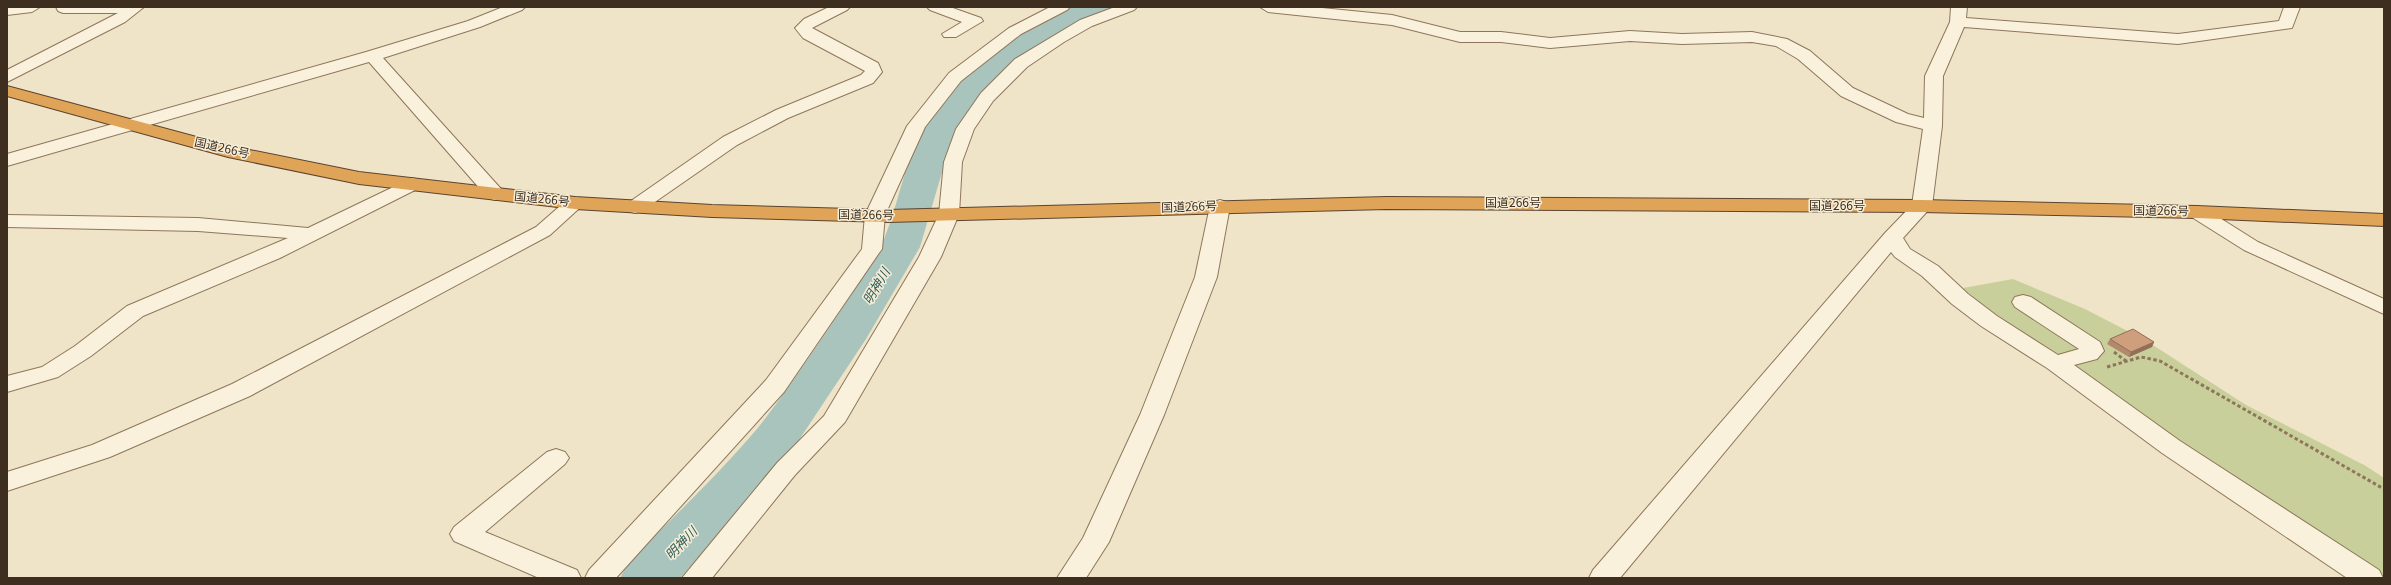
<svg xmlns="http://www.w3.org/2000/svg" width="2391" height="585" font-family="Georgia,'Noto Sans JP',serif">
<style>
.green{fill:#c9cf9b}
.lines{fill:none;stroke-linecap:round;stroke-linejoin:round}
.river{fill:#a9c4bc;fill-rule:evenodd}
.minor-casing{stroke:#8d765c;stroke-width:2}
.highway-casing{stroke:#5b4430;stroke-width:2}
.path{stroke:#8d765c;stroke-width:3;stroke-dasharray:3.5 2.5;stroke-linecap:butt}
.minor{fill:#faf1dc;fill-rule:evenodd}
.highway{fill:#e0a458;fill-rule:evenodd}
.wall{fill:#b2896c}
.shaded-wall{fill:#916f58}
.building{fill:#cf9f7d;stroke:#916f58}
.labels{text-anchor:middle;stroke-width:3;stroke-linejoin:round;paint-order:stroke}
.street-label{font-size:12px;fill:#3d2e20;stroke:#f7eed8}
.water-label{font-size:13px;font-style:italic;fill:#2f5d5a;stroke:#f7eed8}
</style>
<rect width="100%" height="100%" fill="#f0e4c8"/>
<path class="green" d="M 2013,279 L 2085,309 L 2145,340 L 2246,405 L 2366,466 L 2384,478 L 2384,578 C 2289,511 2190,451 2094,386 C 2049,355 2004,325 1963,288 Z"/>
<g class="lines">
<path class="river" d="M 1071,7 L 1111,7 L 1106,13 L 1045,43 L 998,79 L 964,118 L 948,152 L 920,247 L 866,339 L 791,452 L 680,578 L 620,578 L 628,563 C 671,519 717,476 757,429 C 781,399 803,366 825,334 C 843,307 865,276 880,248 C 893,221 901,183 911,154 C 937,85 1004,34 1071,7 Z"/>
<g class="minor-casing">
<g id="minor">
<polygon points="7,7 40,7 32,12 7,15"/>
<polygon points="56,7 144,7 125,22 7,82 7,70 118,13 63,13 58,11"/>
<polygon points="503,7 525,7 522,10 480,27 383,58 502,190 505,194 502,198 495,200 488,198 369,62 7,166 7,154 366,52 468,21"/>
<polygon points="829,7 850,7 847,10 812,28 878,63 882,72 873,83 788,118 737,145 642,211 635,213 628,211 625,207 628,203 723,137 776,110 861,75 865,71 803,38 795,28 804,19"/>
<polygon points="927,7 950,7 981,18 983,21 956,37 944,37 942,34 962,22 930,10"/>
<polygon points="1050,7 1070,7 1067,10 1021,34 961,81 925,127 885,215 882,249 879,253 784,392 616,578 585,578 589,570 766,380 862,249 865,215 907,126 949,73 1009,28"/>
<polygon points="1115,7 1137,7 1134,10 1092,26 1064,42 1027,67 993,101 974,129 962,162 959,214 941,257 845,422 795,475 712,578 682,578 777,463 824,416 919,257 939,214 944,162 956,129 981,93 1015,59 1080,20"/>
<polygon points="1260,7 1312,7 1392,15 1460,32 1501,32 1550,38 1630,31 1682,34 1752,32 1787,39 1810,51 1853,88 1908,114 1924,118 1925,76 1950,22 1951,7 1967,7 1966,18 2178,34 2279,21 2284,7 2300,7 2292,28 2178,44 1964,27 1943,76 1942,126 1932,206 1903,238 1910,249 1938,266 1968,294 1997,316 2058,355 2079,349 2015,307 2012,302 2015,297 2023,295 2031,297 2100,342 2104,351 2097,359 2074,365 2180,441 2379,570 2383,578 2347,578 2162,453 2047,368 1981,326 1952,304 1922,276 1895,257 1891,252 1620,578 1589,578 1593,570 1885,233 1912,205 1923,129 1896,122 1841,96 1798,59 1776,46 1752,42 1682,44 1630,41 1550,48 1501,42 1460,42 1392,25 1268,12"/>
<polygon points="412,178 419,180 422,184 419,188 280,258 143,316 91,356 58,377 7,392 7,376 42,367 75,346 127,306 288,238 198,231 7,227 7,215 198,218 308,228"/>
<polygon points="575,197 582,199 585,203 550,235 250,396 110,457 7,491 7,472 92,445 232,384 536,227 568,199"/>
<polygon points="1220,200 1227,202 1230,206 1217,277 1164,415 1109,542 1086,578 1057,578 1083,538 1140,415 1195,277 1210,206 1213,202"/>
<polygon points="2197,206 2204,208 2258,242 2384,299 2384,314 2244,250 2190,216 2187,212 2190,208"/>
<polygon points="556,449 565,452 569,458 565,464 485,532 577,570 581,578 539,578 454,541 450,534 454,527 547,452"/>
</g>
</g>
<g class="highway-casing">
<polygon id="highway" points="7,86 230,146 359,172 575,197 712,205 888,210 1387,197 1922,200 2197,206 2384,214 2384,226 2197,218 1922,212 1387,209 888,222 712,217 575,209 359,184 228,157 7,96"/>
</g>
<g class="path">
<polyline points="2114,352 2126,361"/>
<polyline points="2107,367 2141,357 2160,361 2384,489"/>
</g>
<use href="#minor" class="minor"/>
<use href="#highway" class="highway"/>
</g>
<polygon class="wall" points="2110,339 2154,342 2152,347 2129,357 2107,344"/>
<polygon class="shaded-wall" points="2154,342 2152,347 2129,357 2131,352"/>
<polygon class="building" points="2133,329 2154,342 2131,352 2110,339"/>
<g class="labels">
<g class="street-label">
<text transform="translate(222 148) rotate(13)" y="4">国道266号</text>
<text transform="translate(542 199) rotate(6)" y="4">国道266号</text>
<text x="1513" y="207">国道266号</text>
<text x="1837" y="210">国道266号</text>
<text transform="translate(1189 207) rotate(-2)" y="4">国道266号</text>
<text transform="translate(2161 211) rotate(1)" y="4">国道266号</text>
<text transform="translate(866 215) rotate(1)" y="4">国道266号</text>
</g>
<g class="water-label">
<text transform="translate(876 286) rotate(-59)" y="5">明神川</text>
<text transform="translate(681 543) rotate(-46)" y="5">明神川</text>
</g>
</g>
<rect width="2391" height="585" fill="none" stroke="#3d2e20" stroke-width="16"/>
</svg>
